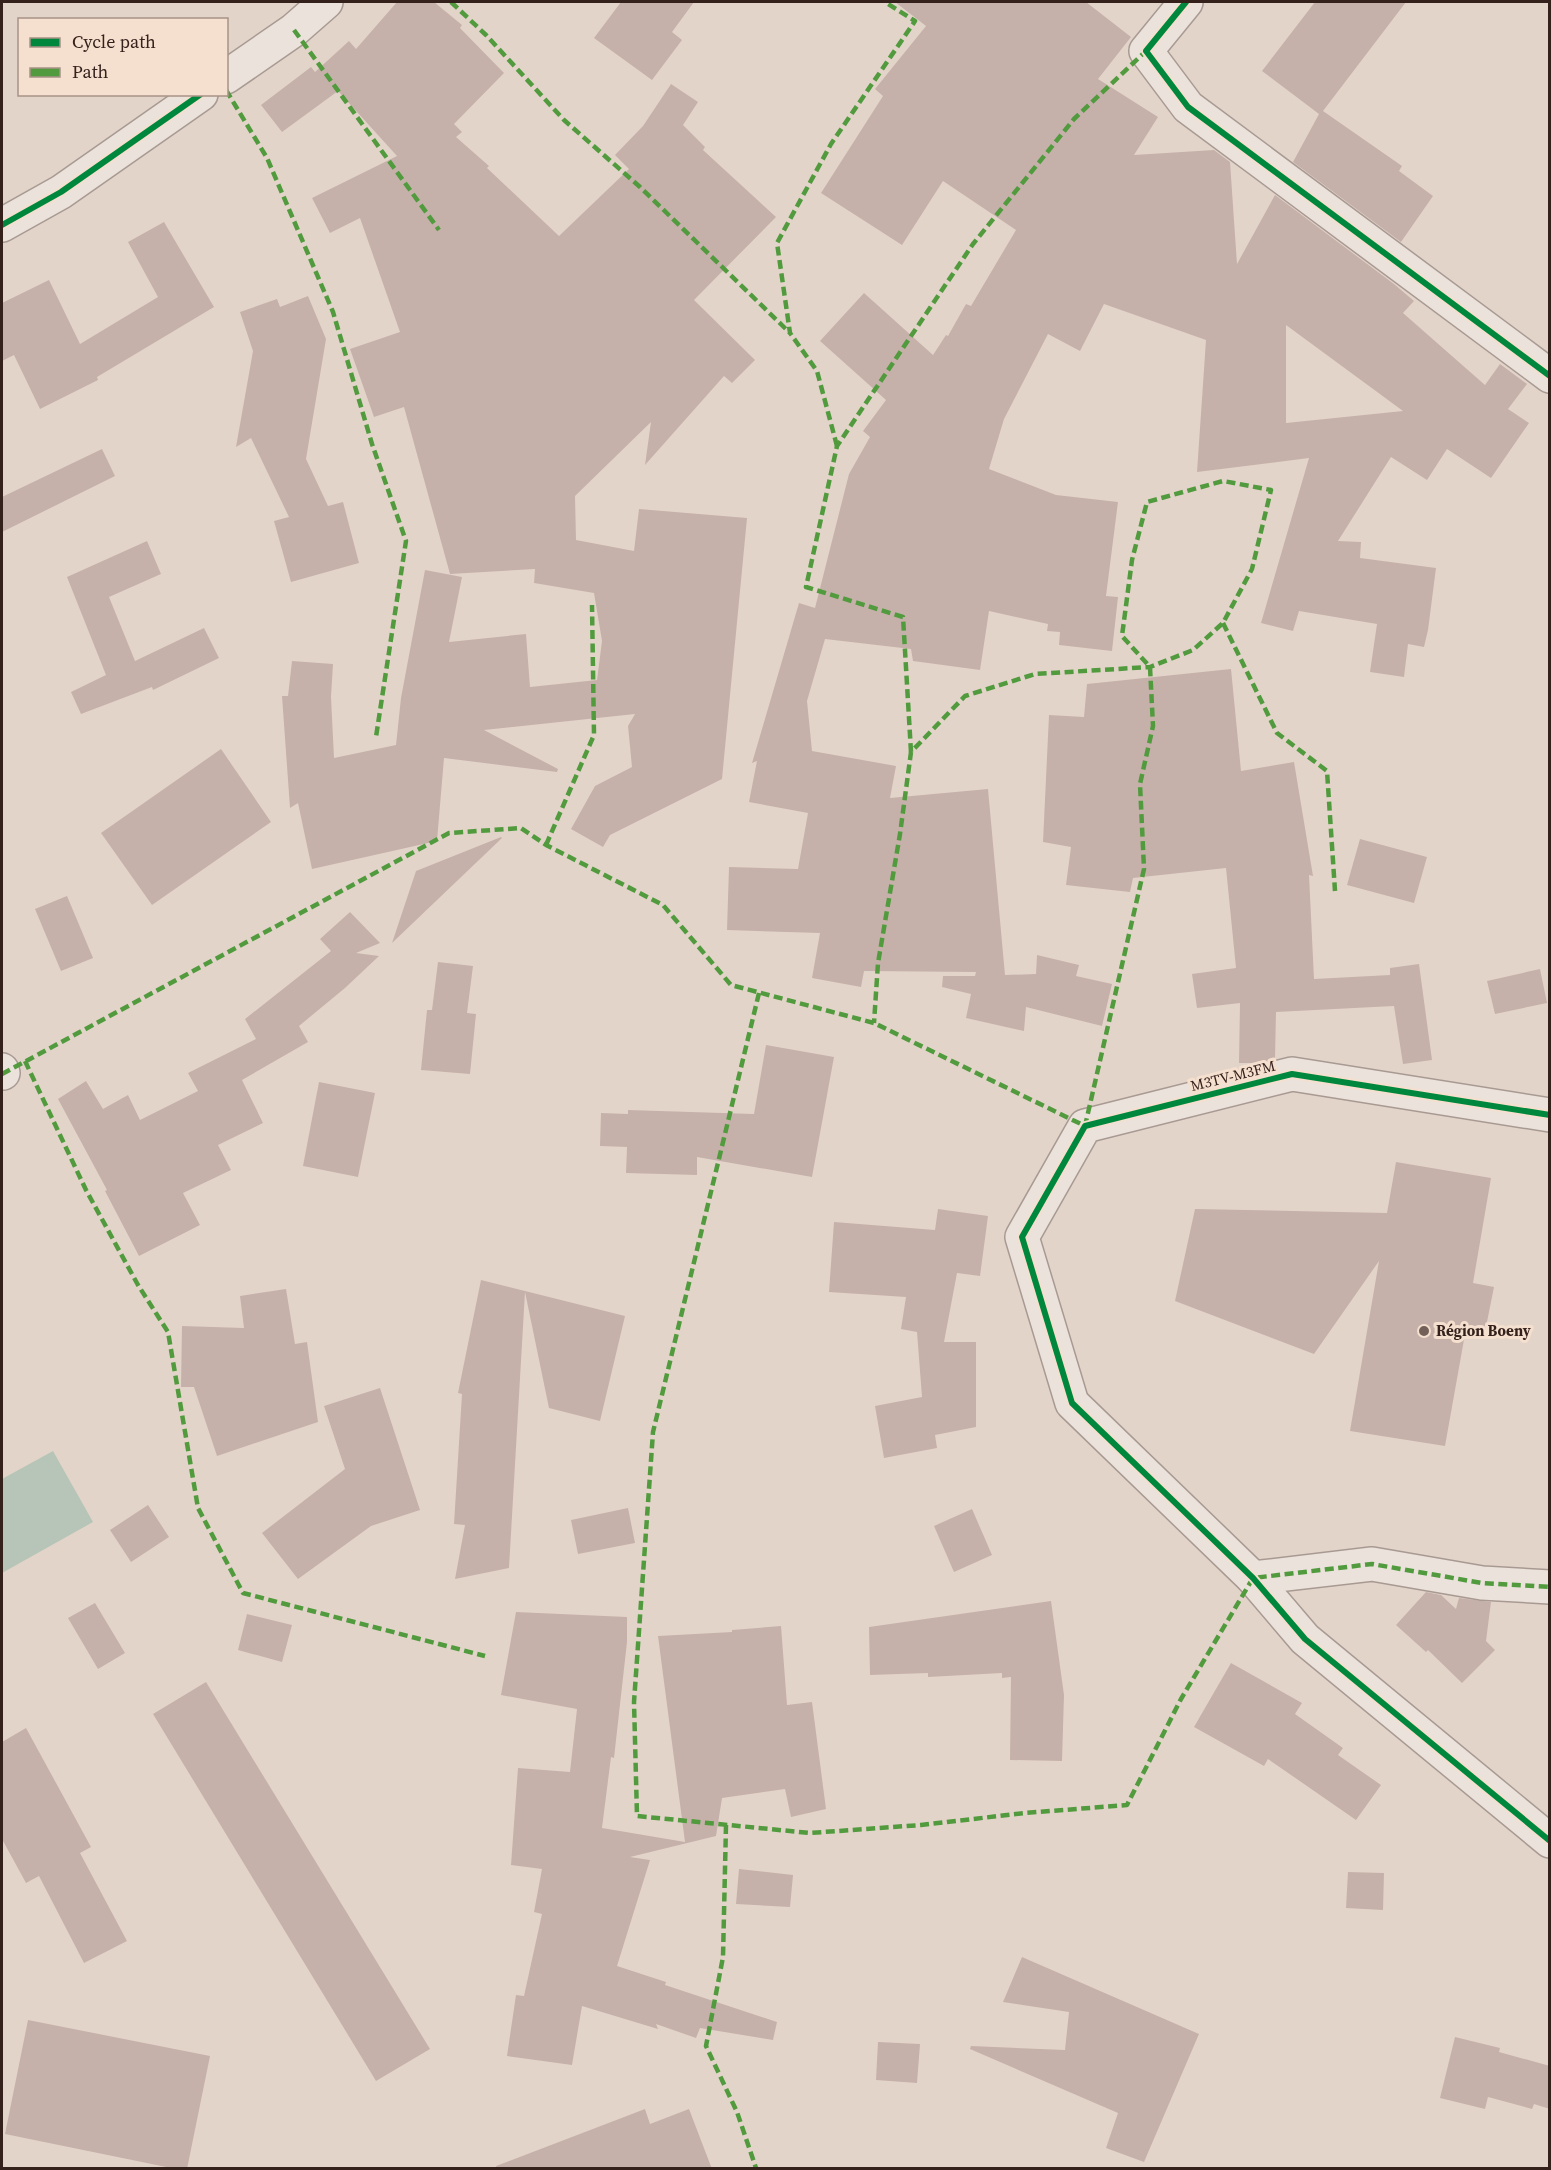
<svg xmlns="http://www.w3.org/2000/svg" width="1551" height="2170" font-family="'Source Serif 4',serif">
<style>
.water{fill:#b6c5b7}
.building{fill:#c6b1aa;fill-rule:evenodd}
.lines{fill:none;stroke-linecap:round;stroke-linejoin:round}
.minor-casing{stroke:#a89a93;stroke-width:36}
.minor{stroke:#ebe2db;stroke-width:33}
.quiet{stroke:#519b3e;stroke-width:4.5;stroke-dasharray:9 4.5;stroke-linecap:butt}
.cycleway-casing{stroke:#f5dfce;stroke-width:10}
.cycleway{stroke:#00873e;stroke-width:6}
.poi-dot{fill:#726059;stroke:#f5dfce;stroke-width:2}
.labels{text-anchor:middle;stroke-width:6;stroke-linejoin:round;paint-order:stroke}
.street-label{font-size:15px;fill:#35211c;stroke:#f5dfce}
.poi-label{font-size:15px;font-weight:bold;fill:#35211c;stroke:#f5dfce;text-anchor:start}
</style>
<rect width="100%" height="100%" fill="#e3d4c9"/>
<polygon class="water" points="53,1451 93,1522 2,1573 2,1479"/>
<g class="building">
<polygon points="397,2 434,2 462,25 460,28 504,73 454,124 462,132 456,137 489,166 487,168 559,236 629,169 615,155 643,126 671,84 698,102 683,125 705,147 703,150 776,217 694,300 755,360 732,383 724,376 645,465 651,422 575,496 576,540 634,551 639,509 747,518 722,779 610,835 603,847 571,829 595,786 632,767 628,726 635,714 484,730 558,769 557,772 444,758 437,841 312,869 298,803 290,808 282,696 288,696 292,661 333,664 331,697 334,758 396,745 401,698 425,570 462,577 449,642 526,634 530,687 597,680 602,641 594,593 534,583 535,569 450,574 404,407 374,417 350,349 400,332 360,218 330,233 312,198 397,156 338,91 282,132 261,105 311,67 315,72 349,41 356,49"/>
<polygon points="621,2 694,2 672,32 682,40 652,80 594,38"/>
<path d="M 895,2 L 1086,2 L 1131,37 L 1098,79 L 1158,117 L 1134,155 L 1214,150 L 1230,162 L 1237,264 L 1275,195 L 1394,284 L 1414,301 L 1403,313 L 1485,385 L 1500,364 L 1527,384 L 1508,409 L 1529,423 L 1491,478 L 1447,449 L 1427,480 L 1391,457 L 1338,541 L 1361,542 L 1360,558 L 1436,568 L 1428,630 L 1424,647 L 1408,644 L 1404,677 L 1370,672 L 1377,624 L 1299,611 L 1293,631 L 1261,623 L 1309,458 L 1197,472 L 1206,340 L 1104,304 L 1080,351 L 1048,334 L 1004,419 L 989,469 L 1056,495 L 1118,502 L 1106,596 L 1118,597 L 1112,651 L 1059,645 L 1060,632 L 1047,631 L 1048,624 L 989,611 L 980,670 L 913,661 L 911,649 L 825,639 L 807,701 L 812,751 L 896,766 L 890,798 L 988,789 L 1005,975 L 1036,974 L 1037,955 L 1079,965 L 1076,976 L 1112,984 L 1102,1026 L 1026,1007 L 1024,1031 L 966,1018 L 971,994 L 942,987 L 943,976 L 975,976 L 976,972 L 864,971 L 861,987 L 812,978 L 820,933 L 727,930 L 729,867 L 798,869 L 808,813 L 749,802 L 757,761 L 752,763 L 799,603 L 815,608 L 849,474 L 870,437 L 863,431 L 886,400 L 820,341 L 864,293 L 933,355 L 946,335 L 948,336 L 966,304 L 971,306 L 1016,230 L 943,181 L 902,245 L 821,193 L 883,96 L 875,89 L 926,26 ZM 1286,325 L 1403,411 L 1286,423 Z"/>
<polygon points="1315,2 1406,2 1323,111 1402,166 1399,171 1433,196 1401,242 1293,162 1319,114 1262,71"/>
<polygon points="164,222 214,307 97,377 98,380 40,409 14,355 2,361 2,303 49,280 80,344 158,297 128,242"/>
<polygon points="308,296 326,339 306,459 328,506 343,502 359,563 291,582 274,521 289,517 251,438 236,447 253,351 240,312 277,299 280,307"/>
<polygon points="102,449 115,476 2,532 2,497"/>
<polygon points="147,541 161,574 109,597 135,661 204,628 219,658 153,690 152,687 81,714 71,692 106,675 67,577"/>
<polygon points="1231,669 1241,771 1294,762 1313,876 1309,875 1314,979 1390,975 1390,968 1419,964 1432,1060 1403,1064 1394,1006 1276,1012 1275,1059 1257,1063 1239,1063 1240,1003 1197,1008 1192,974 1236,968 1226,868 1133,878 1130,892 1066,885 1071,847 1043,842 1049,715 1084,717 1087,684"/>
<polygon points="221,749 271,822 152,905 101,833"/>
<polygon points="501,837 502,838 392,943 416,871"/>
<polygon points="1360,839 1427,857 1414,903 1347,885"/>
<polygon points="67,896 93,958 61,971 35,909"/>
<polygon points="350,912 380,943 356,953 379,956 345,988 299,1026 308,1042 242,1080 263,1123 218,1145 231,1170 183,1193 200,1225 139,1256 105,1191 107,1190 58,1099 86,1081 103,1109 128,1095 140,1120 198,1091 188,1073 256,1039 245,1019 331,951 320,939"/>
<polygon points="438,962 473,966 467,1013 476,1014 470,1074 421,1070 427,1010 432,1010"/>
<polygon points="1540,969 1547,1003 1495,1014 1487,981"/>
<polygon points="766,1045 834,1057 812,1177 697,1157 697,1175 626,1173 627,1147 600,1146 601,1113 628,1114 628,1110 754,1114"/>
<polygon points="319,1082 375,1093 358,1177 303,1166"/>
<polygon points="1396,1162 1491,1178 1473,1283 1494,1287 1484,1337 1465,1334 1445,1446 1350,1431 1379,1261 1314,1354 1175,1301 1195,1209 1387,1213"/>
<polygon points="938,1209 988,1216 980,1276 957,1273 944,1342 976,1342 976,1427 935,1435 937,1448 884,1458 875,1406 922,1397 917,1332 901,1329 906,1297 829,1292 834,1222 935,1230"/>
<polygon points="481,1280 625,1316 600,1421 549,1408 525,1292 509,1568 455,1579 465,1525 454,1524 462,1394 458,1393"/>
<polygon points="286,1289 295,1344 307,1342 318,1422 217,1456 194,1387 181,1387 182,1326 244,1328 240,1296"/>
<polygon points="380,1388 420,1510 371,1526 298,1579 262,1533 345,1469 324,1406"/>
<polygon points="148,1505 169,1537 131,1562 110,1530"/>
<polygon points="628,1508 635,1543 578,1554 571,1520"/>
<polygon points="972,1509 992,1555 954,1572 934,1526"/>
<polygon points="1426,1592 1441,1595 1456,1609 1459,1598 1491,1602 1486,1641 1495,1650 1462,1683 1428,1650 1426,1652 1396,1625"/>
<polygon points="1051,1601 1064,1695 1062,1761 1010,1760 1011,1677 1002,1678 1002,1673 928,1677 928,1673 870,1675 869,1627"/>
<polygon points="95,1603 125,1653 98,1669 68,1618"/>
<polygon points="516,1612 627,1617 627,1642 614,1758 611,1757 602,1828 685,1842 658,1636 732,1632 732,1630 781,1626 787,1705 812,1702 826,1809 791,1817 785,1789 722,1798 716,1836 630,1857 650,1860 617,1966 666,1982 665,1985 777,2022 773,2040 700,2028 696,2038 656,2024 658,2029 582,2006 572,2065 507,2056 516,1995 524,1996 542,1914 534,1912 542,1869 511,1865 518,1768 570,1772 577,1709 501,1695"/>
<polygon points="247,1614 292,1625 282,1662 238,1650"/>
<polygon points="1231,1663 1302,1703 1295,1714 1343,1748 1338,1755 1381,1785 1356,1820 1268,1759 1264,1766 1194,1727"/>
<polygon points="206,1682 430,2049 376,2081 153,1714"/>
<polygon points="26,1728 91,1847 80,1853 127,1941 84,1963 39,1876 26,1883 2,1839 2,1742"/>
<polygon points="739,1869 793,1875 790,1907 736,1904"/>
<polygon points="1348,1872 1384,1873 1383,1910 1346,1908"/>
<polygon points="1022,1957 1199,2034 1144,2162 1106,2148 1118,2113 970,2049 971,2046 1065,2050 1069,2012 1003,2002"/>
<polygon points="28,2020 210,2056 187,2169 176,2169 5,2134"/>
<polygon points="1455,2037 1500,2048 1499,2052 1550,2066 1550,2109 1534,2104 1532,2109 1488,2097 1485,2109 1440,2098"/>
<polygon points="878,2042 920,2044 917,2083 876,2080"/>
<polygon points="645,2109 650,2124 689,2109 712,2169 497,2169 496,2166"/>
</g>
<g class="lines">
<g class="minor-casing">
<g id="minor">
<polyline points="1186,2 1146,51 1188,107 1550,376"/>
<polyline points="226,77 294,30 326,2"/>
<polyline points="2,225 61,192 201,94"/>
<polyline points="2,1070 3,1073"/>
<polyline points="1550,1115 1292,1074 1085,1126 1022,1237 1072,1403 1253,1578 1305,1639 1550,1841"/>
<polyline points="1253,1578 1372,1564 1482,1583 1550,1587"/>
</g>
</g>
<use href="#minor" class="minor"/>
<g class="quiet">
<polyline points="451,2 486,35 564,120 640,187 790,333"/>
<polyline points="294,30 439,230"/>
<polyline points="226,90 267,158 333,312 372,444 406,541 376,737"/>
<polyline points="837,446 817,371 790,333 777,243 831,144 915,21 885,2"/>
<polyline points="1223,623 1277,733 1327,771 1335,891"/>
<polyline points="911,752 903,617 806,587 837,446 973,244 1074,119 1146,51"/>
<polyline points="546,845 594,735 592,605"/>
<polyline points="759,993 653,1432 634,1702 637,1816 810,1833 921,1825 1025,1813 1127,1805 1181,1699 1253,1578 1372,1564 1482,1583 1550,1587"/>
<polyline points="25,1061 86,1190 138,1285 168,1332 198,1508 243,1593 485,1656"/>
<polyline points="2,1074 449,833 521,828 546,845 663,905 731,985 874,1023 1085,1126 1144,869 1140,784 1153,726 1150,667 1122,636 1132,560 1147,502 1223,481 1271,490 1252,569 1223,623 1193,650 1150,667 1035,674 965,696 911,752 900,834 878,963 874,1023"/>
<polyline points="726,1825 723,1957 706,2046 737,2112 756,2168"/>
</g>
<g class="cycleway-casing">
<g id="cycleway">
<polyline points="1186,2 1146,51 1188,107 1550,376"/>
<polyline points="2,225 61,192 201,94"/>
<polyline points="1550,1115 1292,1074 1085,1126 1022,1237 1072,1403 1253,1578 1305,1639 1550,1841"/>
</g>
</g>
<use href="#cycleway" class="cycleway"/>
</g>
<circle class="poi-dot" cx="1424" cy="1331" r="6"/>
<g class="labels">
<g class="street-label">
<text transform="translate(1233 1076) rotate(-14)" y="5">M3TV-M3FM</text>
</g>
<g class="poi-label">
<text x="1436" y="1336">Région Boeny</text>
</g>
</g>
<rect width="1551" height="2170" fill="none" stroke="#35211c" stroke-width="6"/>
<rect x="18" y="18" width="210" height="78" fill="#f5dfce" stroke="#a89387" stroke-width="1.5"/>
<rect x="30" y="38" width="30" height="9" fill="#00873e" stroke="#a89387" stroke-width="1.5"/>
<text x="72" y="48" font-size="18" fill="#35211c">Cycle path</text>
<rect x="30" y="68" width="30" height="9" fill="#519b3e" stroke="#a89387" stroke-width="1.5"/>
<text x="72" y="78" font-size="18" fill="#35211c">Path</text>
</svg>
